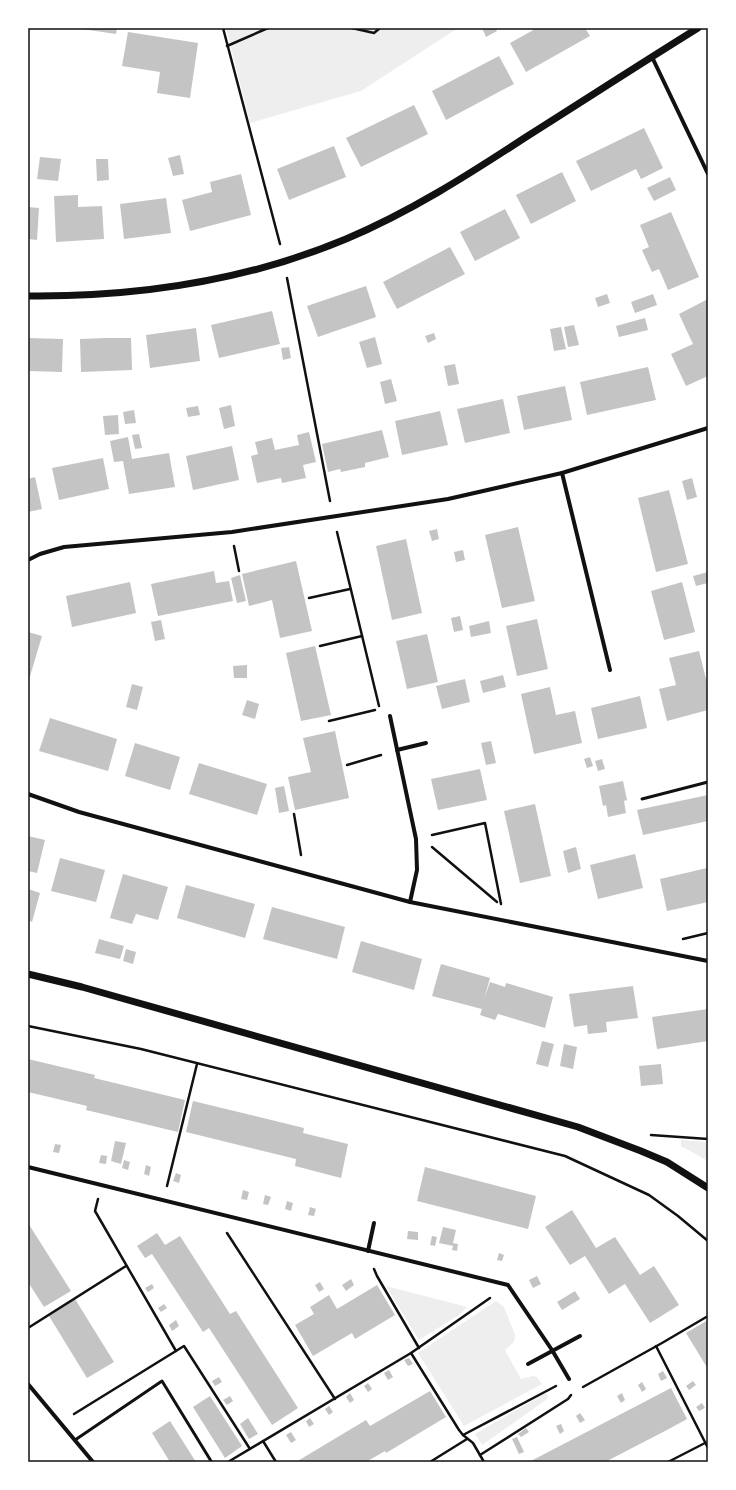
<svg xmlns="http://www.w3.org/2000/svg" width="736" height="1490" font-family="Jost,sans-serif">
<style>
.green{fill:#eee}
.building{fill:#c4c4c4}
.lines{fill:none;stroke-linecap:round;stroke-linejoin:round}
.path{stroke:#111;stroke-width:2.5}
.service{stroke:#111;stroke-width:3}
.minor{stroke:#111;stroke-width:4}
.tertiary{stroke:#111;stroke-width:7}
.neatline{fill:none;stroke:#111;stroke-width:1.5}
</style>
<rect width="100%" height="100%" fill="#fff"/>
<g class="green">
<polygon points="226,28 458,28 361,91 250,123"/>
<polygon points="681,1140 708,1142 708,1161 681,1146"/>
<polygon points="386,1286 467,1307 459,1315 419,1340"/>
<polygon points="496,1301 504,1307 515,1335 514,1342 505,1350 521,1379 533,1376 537,1377 542,1384 464,1426 418,1353"/>
<polygon points="544,1394 547,1394 548,1396 546,1400 482,1445 475,1434"/>
</g>
<g class="building">
<polygon points="82,28 117,28 116,34 82,29"/>
<polygon points="482,28 495,28 497,31 486,37"/>
<polygon points="537,28 585,28 590,36 526,72 510,43"/>
<polygon points="128,32 198,43 190,98 157,93 160,72 122,66"/>
<polygon points="499,56 514,84 446,120 432,91"/>
<polygon points="414,105 428,134 361,167 346,138"/>
<polygon points="644,128 663,168 641,179 636,169 591,191 576,161"/>
<polygon points="334,146 346,177 289,200 277,169"/>
<polygon points="180,155 184,174 173,176 168,158"/>
<polygon points="40,157 61,159 58,181 37,179"/>
<polygon points="96,159 108,159 109,180 97,181"/>
<polygon points="562,172 576,201 531,224 516,195"/>
<polygon points="241,174 251,215 190,231 182,200 212,192 210,182"/>
<polygon points="670,177 676,190 654,201 647,188"/>
<polygon points="78,195 78,207 102,206 104,239 56,242 54,196"/>
<polygon points="166,198 171,233 124,239 120,204"/>
<polygon points="28,207 39,208 37,240 28,239"/>
<polygon points="505,209 520,238 475,261 460,232"/>
<polygon points="671,212 699,277 668,290 659,269 652,272 642,250 649,247 640,225"/>
<polygon points="450,247 465,274 397,309 383,282"/>
<polygon points="366,286 376,317 318,337 307,306"/>
<polygon points="607,294 610,303 598,307 595,298"/>
<polygon points="653,294 657,305 635,313 631,302"/>
<polygon points="708,299 708,376 686,386 671,354 693,344 679,314"/>
<polygon points="272,311 280,344 219,358 211,325"/>
<polygon points="645,318 648,330 619,337 616,326"/>
<polygon points="574,325 579,345 568,347 564,327"/>
<polygon points="561,327 566,349 554,351 550,329"/>
<polygon points="196,328 200,361 150,368 146,335"/>
<polygon points="434,333 436,339 428,343 425,336"/>
<polygon points="375,337 382,364 367,368 359,342"/>
<polygon points="28,338 63,339 62,372 28,371"/>
<polygon points="106,338 131,338 132,370 81,372 80,339"/>
<polygon points="289,347 291,358 283,360 281,348"/>
<polygon points="455,364 459,384 448,386 444,366"/>
<polygon points="648,367 656,400 587,415 580,382"/>
<polygon points="391,379 397,401 385,404 380,382"/>
<polygon points="565,386 572,420 524,430 517,396"/>
<polygon points="503,399 510,433 465,443 457,409"/>
<polygon points="231,405 235,426 224,429 219,408"/>
<polygon points="198,406 200,415 188,417 186,408"/>
<polygon points="134,410 136,423 125,424 123,412"/>
<polygon points="440,411 448,445 402,455 395,421"/>
<polygon points="118,415 119,434 105,435 103,416"/>
<polygon points="382,430 389,457 365,463 365,467 341,472 340,469 328,472 322,444"/>
<polygon points="309,432 316,462 303,465 306,478 282,483 281,478 257,483 251,456 258,454 255,442 272,438 275,450 299,445 297,435"/>
<polygon points="139,434 142,448 135,449 132,435"/>
<polygon points="128,437 132,459 169,453 175,487 129,494 123,461 114,462 110,441"/>
<polygon points="232,446 239,480 193,490 186,456"/>
<polygon points="103,458 109,489 59,500 52,468"/>
<polygon points="35,477 42,509 28,512 28,479"/>
<polygon points="692,478 697,497 687,500 682,481"/>
<polygon points="669,490 688,564 656,572 638,498"/>
<polygon points="518,527 535,601 502,608 485,535"/>
<polygon points="437,529 439,539 432,541 429,531"/>
<polygon points="406,539 422,613 392,620 376,546"/>
<polygon points="463,550 465,560 456,562 454,552"/>
<polygon points="296,561 312,631 280,638 272,600 249,606 242,574"/>
<polygon points="214,571 216,583 229,581 233,601 158,616 151,584"/>
<polygon points="708,572 708,583 696,586 693,576"/>
<polygon points="240,575 246,601 237,603 231,578"/>
<polygon points="130,582 136,613 72,627 66,596"/>
<polygon points="682,582 695,632 664,640 651,591"/>
<polygon points="460,616 463,630 454,632 451,618"/>
<polygon points="537,619 548,669 517,676 506,626"/>
<polygon points="161,620 165,639 155,641 151,622"/>
<polygon points="489,621 491,633 471,637 469,626"/>
<polygon points="28,632 42,636 28,683"/>
<polygon points="427,634 438,682 407,689 396,641"/>
<polygon points="315,646 331,715 301,721 286,653"/>
<polygon points="699,651 708,687 708,710 667,721 659,689 676,685 669,658"/>
<polygon points="247,665 247,678 234,678 233,666"/>
<polygon points="503,675 506,687 483,693 480,681"/>
<polygon points="465,679 470,702 442,709 436,686"/>
<polygon points="132,684 143,687 137,710 126,707"/>
<polygon points="550,687 556,715 575,711 582,743 534,754 521,694"/>
<polygon points="640,696 647,728 598,739 591,708"/>
<polygon points="247,700 259,704 255,719 242,715"/>
<polygon points="50,718 117,739 108,771 39,751"/>
<polygon points="335,731 349,798 295,810 288,777 311,772 303,738"/>
<polygon points="491,741 496,763 486,765 481,743"/>
<polygon points="135,743 180,757 170,790 125,776"/>
<polygon points="590,757 593,766 587,768 584,759"/>
<polygon points="602,759 605,769 598,771 595,761"/>
<polygon points="199,763 267,784 257,815 189,794"/>
<polygon points="480,769 487,800 438,810 431,779"/>
<polygon points="623,781 627,800 624,801 626,813 608,817 606,805 603,806 599,786"/>
<polygon points="284,786 289,811 279,813 275,788"/>
<polygon points="708,795 708,821 643,835 637,810"/>
<polygon points="535,804 551,876 520,883 504,811"/>
<polygon points="28,836 45,840 37,873 28,871"/>
<polygon points="576,847 581,869 568,873 563,851"/>
<polygon points="635,854 643,888 598,899 590,865"/>
<polygon points="60,858 105,870 96,902 51,891"/>
<polygon points="707,868 708,902 667,911 660,879"/>
<polygon points="123,874 168,887 158,920 136,914 132,924 110,918"/>
<polygon points="186,885 255,904 245,938 177,918"/>
<polygon points="28,889 40,893 32,922 28,920"/>
<polygon points="272,907 345,927 337,959 263,939"/>
<polygon points="99,939 124,946 120,959 95,953"/>
<polygon points="361,941 422,959 414,990 352,972"/>
<polygon points="126,949 136,952 133,964 123,961"/>
<polygon points="441,964 490,978 484,999 490,982 505,987 506,983 553,997 545,1028 498,1014 495,1020 480,1015 482,1009 432,996"/>
<polygon points="633,986 638,1018 606,1022 607,1032 588,1034 587,1025 574,1027 569,994"/>
<polygon points="708,1009 708,1041 657,1049 652,1017"/>
<polygon points="542,1041 554,1044 548,1067 536,1064"/>
<polygon points="564,1044 577,1047 573,1069 560,1066"/>
<polygon points="28,1059 95,1075 94,1078 185,1100 178,1132 86,1110 87,1106 28,1092"/>
<polygon points="661,1064 663,1084 641,1086 639,1066"/>
<polygon points="193,1101 304,1128 303,1133 348,1144 341,1178 295,1166 296,1159 186,1132"/>
<polygon points="115,1141 126,1143 121,1164 111,1161"/>
<polygon points="55,1144 61,1145 59,1153 53,1152"/>
<polygon points="101,1155 107,1156 106,1164 99,1163"/>
<polygon points="124,1160 130,1162 128,1170 122,1168"/>
<polygon points="146,1165 151,1167 149,1176 144,1174"/>
<polygon points="425,1167 536,1196 528,1229 417,1201"/>
<polygon points="176,1173 181,1175 179,1183 173,1181"/>
<polygon points="243,1190 249,1192 247,1200 241,1199"/>
<polygon points="265,1195 271,1197 268,1205 263,1204"/>
<polygon points="287,1201 293,1203 291,1211 285,1209"/>
<polygon points="310,1207 316,1209 314,1216 308,1215"/>
<polygon points="572,1210 596,1248 615,1237 640,1275 654,1266 679,1305 650,1323 625,1284 609,1294 585,1256 570,1265 545,1227"/>
<polygon points="28,1223 71,1291 44,1307 28,1282"/>
<polygon points="443,1227 456,1230 453,1243 458,1244 457,1251 452,1250 453,1246 439,1243"/>
<polygon points="408,1231 418,1232 418,1240 407,1239"/>
<polygon points="157,1233 165,1245 180,1236 230,1314 236,1311 298,1408 272,1425 209,1328 203,1332 152,1254 145,1258 137,1246"/>
<polygon points="432,1236 437,1237 435,1246 430,1245"/>
<polygon points="499,1253 504,1255 502,1261 497,1260"/>
<polygon points="537,1276 541,1284 533,1288 529,1280"/>
<polygon points="351,1279 354,1285 346,1291 342,1285"/>
<polygon points="320,1282 324,1289 319,1292 315,1285"/>
<polygon points="152,1284 154,1288 148,1292 145,1288"/>
<polygon points="377,1285 395,1315 355,1339 352,1333 313,1356 295,1325 314,1314 310,1307 329,1295 337,1309"/>
<polygon points="575,1291 580,1299 562,1310 557,1302"/>
<polygon points="75,1299 114,1362 87,1378 49,1316"/>
<polygon points="164,1304 167,1308 161,1312 158,1308"/>
<polygon points="176,1320 179,1326 172,1331 169,1325"/>
<polygon points="708,1320 708,1369 686,1333"/>
<polygon points="409,1358 413,1364 408,1366 404,1360"/>
<polygon points="389,1370 393,1377 388,1380 384,1373"/>
<polygon points="663,1371 667,1378 661,1381 658,1374"/>
<polygon points="219,1377 222,1382 215,1386 212,1381"/>
<polygon points="693,1381 696,1385 689,1390 686,1386"/>
<polygon points="642,1382 646,1389 642,1392 638,1385"/>
<polygon points="368,1383 372,1389 368,1392 364,1386"/>
<polygon points="671,1388 687,1419 667,1430 605,1462 529,1462"/>
<polygon points="430,1391 446,1417 386,1453 385,1451 366,1462 296,1462 366,1420 370,1426"/>
<polygon points="350,1393 354,1400 350,1403 346,1397"/>
<polygon points="622,1393 625,1400 621,1403 617,1396"/>
<polygon points="210,1396 242,1446 225,1458 193,1407"/>
<polygon points="230,1396 233,1401 227,1405 223,1400"/>
<polygon points="702,1403 705,1408 699,1411 696,1407"/>
<polygon points="329,1406 333,1412 329,1415 325,1409"/>
<polygon points="580,1413 585,1420 580,1423 576,1416"/>
<polygon points="248,1418 258,1434 249,1439 240,1424"/>
<polygon points="310,1418 314,1424 309,1427 306,1421"/>
<polygon points="170,1421 196,1462 170,1462 152,1433"/>
<polygon points="561,1424 564,1431 560,1434 556,1426"/>
<polygon points="526,1428 529,1432 521,1437 518,1434"/>
<polygon points="291,1432 296,1440 291,1443 286,1435"/>
<polygon points="517,1437 524,1452 519,1454 512,1439"/>
</g>
<g class="lines">
<g class="path">
<polyline points="223,28 280,244"/>
<polyline points="352,28 374,33 380,28"/>
<polyline points="227,46 268,28"/>
<polyline points="287,278 330,501"/>
<polyline points="337,532 379,706"/>
<polyline points="234,546 239,571"/>
<polyline points="309,598 350,589"/>
<polyline points="320,646 362,636"/>
<polyline points="329,721 375,710"/>
<polyline points="347,765 381,755"/>
<polyline points="294,814 301,855"/>
<polyline points="432,835 485,823 501,904"/>
<polyline points="432,847 497,902"/>
<polyline points="683,939 708,933"/>
<polyline points="28,1026 141,1049 565,1156 649,1195 678,1216 708,1241"/>
<polyline points="651,1135 708,1139"/>
<polyline points="167,1186 197,1064"/>
<polyline points="98,1199 95,1211 176,1351"/>
<polyline points="227,1233 335,1399"/>
<polyline points="374,1269 377,1276 419,1348"/>
<polyline points="28,1328 126,1266"/>
<polyline points="656,1346 708,1448"/>
<polyline points="583,1387 662,1343 708,1316"/>
<polyline points="74,1414 184,1346 250,1449"/>
<polyline points="463,1435 556,1386"/>
<polyline points="263,1441 276,1462"/>
<polyline points="480,1455 568,1399 571,1395"/>
<polyline points="228,1462 411,1353"/>
<polyline points="430,1462 467,1439"/>
<polyline points="484,1462 473,1443 463,1435 459,1430 411,1353 490,1298"/>
<polyline points="668,1462 705,1443"/>
</g>
<g class="service">
<polyline points="642,799 708,782"/>
<polyline points="75,1440 162,1381 211,1461"/>
</g>
<g class="minor">
<polyline points="652,57 708,174"/>
<polyline points="562,473 610,670"/>
<polyline points="28,560 40,554 64,547 232,532 448,499 562,473 708,428"/>
<polyline points="390,716 416,839 417,870 410,902"/>
<polyline points="397,750 426,743"/>
<polyline points="28,794 79,812 410,902 708,961"/>
<polyline points="28,1167 508,1285 552,1350 569,1379"/>
<polyline points="368,1251 374,1223"/>
<polyline points="528,1364 580,1336"/>
<polyline points="28,1384 93,1462"/>
</g>
<g class="tertiary">
<path d="M 28,296 C 136,297 246,281 346,239 C 410,212 468,175 526,137 C 583,101 640,64 698,28"/>
<polyline points="28,974 82,987 578,1127 641,1151 667,1162 708,1188"/>
</g>
</g>
<rect width="736" height="1490" fill="none" stroke="#ffffff" stroke-width="58"/>
<rect x="29" y="29" width="678" height="1432" class="neatline"/>
</svg>
